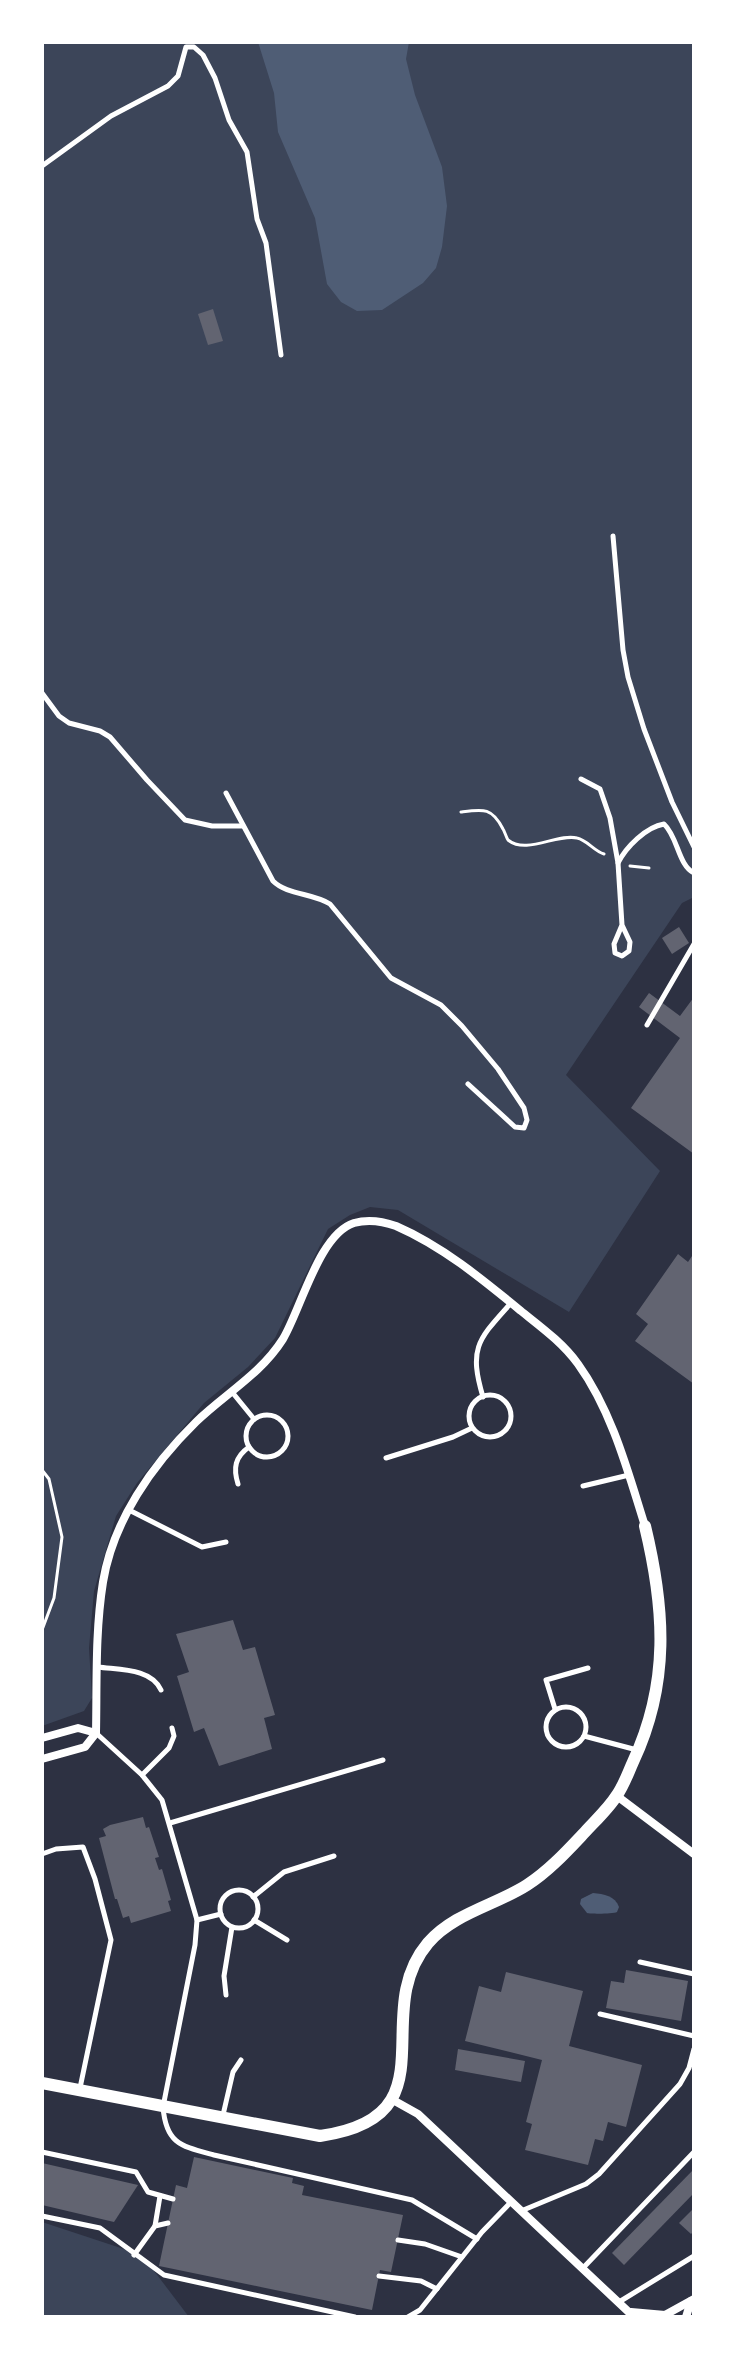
<svg xmlns="http://www.w3.org/2000/svg" width="736" height="2359" font-family="Poppins,sans-serif">
<style>
.green{fill:#3c4559}
.water{fill:#4f5d75}
.building{fill:#626471}
.lines{fill:none;stroke-linecap:round;stroke-linejoin:round}
.path{stroke:#fff;stroke-width:3}
.service{stroke:#fff;stroke-width:5}
.minor{stroke:#fff;stroke-width:8}
.tertiary{stroke:#fff;stroke-width:12}
</style>
<rect width="100%" height="100%" fill="#2d3142"/>
<g class="green">
<polygon points="42,42 693,42 694,897 682,903 566,1075 660,1171 569,1312 398,1210 370,1207 350,1215 328,1229 275,1338 248,1367 204,1403 137,1483 116,1516 94,1591 89,1648 92,1698 84,1711 42,1726"/>
<polygon points="42,2222 142,2255 189,2317 42,2317"/>
</g>
<g class="water">
<polygon points="258,42 409,42 406,59 415,95 442,167 447,206 442,247 436,268 423,283 382,310 357,311 341,302 327,284 315,218 278,132 274,93"/>
<path d="M 593,1893 C 604,1894 615,1896 619,1907 L 617,1912 C 613,1914 591,1914 587,1913 L 580,1904 L 581,1899 Z"/>
</g>
<g class="building">
<polygon points="213,309 223,341 208,345 198,314"/>
<polygon points="679,927 689,943 672,954 662,938"/>
<polygon points="649,993 680,1016 694,997 694,1154 631,1108 680,1038 639,1007"/>
<polygon points="694,1253 694,1384 635,1341 648,1324 636,1314 678,1254 688,1262"/>
<polygon points="233,1620 243,1650 255,1647 275,1715 264,1718 272,1749 219,1766 204,1728 194,1732 177,1676 189,1672 176,1634"/>
<polygon points="143,1817 146,1828 149,1827 159,1857 155,1858 159,1870 162,1869 171,1900 168,1901 171,1911 131,1923 129,1916 123,1918 117,1899 115,1899 99,1838 106,1836 103,1829 110,1825"/>
<polygon points="626,1970 688,1981 681,2021 606,2008 611,1981 624,1983"/>
<polygon points="506,1972 583,1991 569,2046 642,2065 626,2127 608,2122 603,2141 595,2139 588,2165 525,2150 532,2124 526,2122 542,2060 465,2041 479,1986 501,1992"/>
<polygon points="458,2049 525,2061 521,2082 455,2070"/>
<polygon points="194,2157 293,2178 292,2183 304,2186 302,2195 403,2215 391,2272 380,2270 372,2310 159,2266 176,2185 187,2188"/>
<polygon points="42,2163 138,2185 114,2222 42,2205"/>
<polygon points="694,2169 694,2193 624,2265 612,2253"/>
<polygon points="694,2208 694,2231 691,2234 679,2223"/>
</g>
<g class="lines">
<g class="path">
<path d="M 461,812 C 483,809 492,807 503,829 C 504,830 507,839 508,840 C 526,855 558,833 577,838 C 587,840 594,851 604,854"/>
<polyline points="630,866 649,868"/>
<polyline points="42,1470 49,1479 62,1537 54,1598 42,1630"/>
</g>
<g class="service">
<polyline points="42,166 111,116 168,86 178,76 186,47 194,47 203,55 215,78 229,120 247,152 257,219 266,243 281,355"/>
<polyline points="613,536 623,650 628,677 644,729 672,802 694,847"/>
<polyline points="42,693 59,716 69,723 100,731 110,737 147,780 185,820 212,826 243,826"/>
<polyline points="581,779 600,789 610,818 618,863"/>
<path d="M 226,793 L 273,881 C 287,895 313,893 330,904 L 391,978 L 441,1005 L 462,1026 L 498,1069 L 524,1108 L 527,1120 L 524,1128 L 515,1127 L 468,1084"/>
<path d="M 622,925 L 614,944 L 615,953 L 622,956 L 629,951 L 630,942 L 622,925 L 618,863 C 626,847 646,827 664,824 C 678,837 678,865 694,873"/>
<polyline points="647,1025 694,944"/>
<polyline points="232,1392 254,1419"/>
<circle cx="490" cy="1416" r="21"/>
<path d="M 483,1397 C 468,1347 479,1339 511,1303"/>
<circle cx="267" cy="1436" r="21"/>
<polyline points="386,1458 453,1437 472,1428"/>
<path d="M 238,1484 C 233,1468 235,1457 249,1447"/>
<polyline points="583,1486 629,1475"/>
<polyline points="129,1510 202,1547 226,1542"/>
<path d="M 98,1667 C 119,1670 151,1668 161,1690"/>
<circle cx="566" cy="1727" r="20"/>
<polyline points="555,1709 546,1680 588,1668"/>
<path d="M 96,1733 L 142,1775 L 162,1800 L 197,1920 L 195,1945 L 163,2107 C 166,2144 181,2146 214,2155 L 412,2200 L 477,2239"/>
<polyline points="584,1736 637,1750"/>
<polyline points="142,1775 169,1748 174,1736 172,1728"/>
<polyline points="170,1823 383,1760"/>
<polyline points="42,1854 56,1849 83,1847 95,1879 111,1940 80,2088"/>
<circle cx="239" cy="1909" r="19"/>
<polyline points="253,1897 284,1872 334,1856"/>
<polyline points="197,1920 221,1914"/>
<polyline points="254,1920 287,1940"/>
<polyline points="640,1962 694,1974"/>
<polyline points="226,1995 224,1976 232,1927"/>
<polyline points="600,2014 694,2036"/>
<polyline points="223,2115 233,2072 241,2060"/>
<polyline points="42,2152 136,2172 148,2192 173,2199"/>
<polyline points="521,2211 586,2184 599,2174 680,2084 689,2068 694,2049"/>
<polyline points="42,2216 100,2228 164,2275 355,2317"/>
<polyline points="155,2226 160,2196"/>
<polyline points="398,2240 425,2244 462,2257"/>
<polyline points="134,2255 155,2226 168,2223"/>
<polyline points="583,2268 694,2152"/>
<polyline points="379,2276 421,2281 437,2289"/>
<polyline points="619,2302 694,2256"/>
<polyline points="408,2317 420,2310 482,2232 511,2202"/>
</g>
<g class="minor">
<polyline points="42,1738 78,1728 96,1733"/>
<path d="M 42,1759 L 85,1747 L 96,1733 C 97,1683 95,1632 103,1582 C 113,1521 152,1465 196,1422 C 225,1394 261,1374 283,1339 C 301,1309 319,1234 354,1223 C 368,1219 382,1221 396,1226 C 442,1246 482,1279 521,1311 C 541,1327 563,1343 578,1364 C 612,1411 628,1472 645,1526"/>
<polyline points="617,1796 694,1854"/>
<polyline points="393,2100 418,2114 634,2317"/>
<polyline points="631,2312 665,2315 694,2299"/>
<polyline points="686,2317 691,2301"/>
</g>
<path class="tertiary" d="M 42,2083 L 320,2136 C 455,2117 367,2015 428,1943 C 454,1913 496,1905 527,1885 C 549,1871 568,1850 585,1832 C 596,1820 609,1808 617,1795 C 624,1785 628,1773 633,1762 C 670,1683 665,1609 645,1526"/>
</g>
<rect width="736" height="2359" fill="none" stroke="#ffffff" stroke-width="88"/>
</svg>
